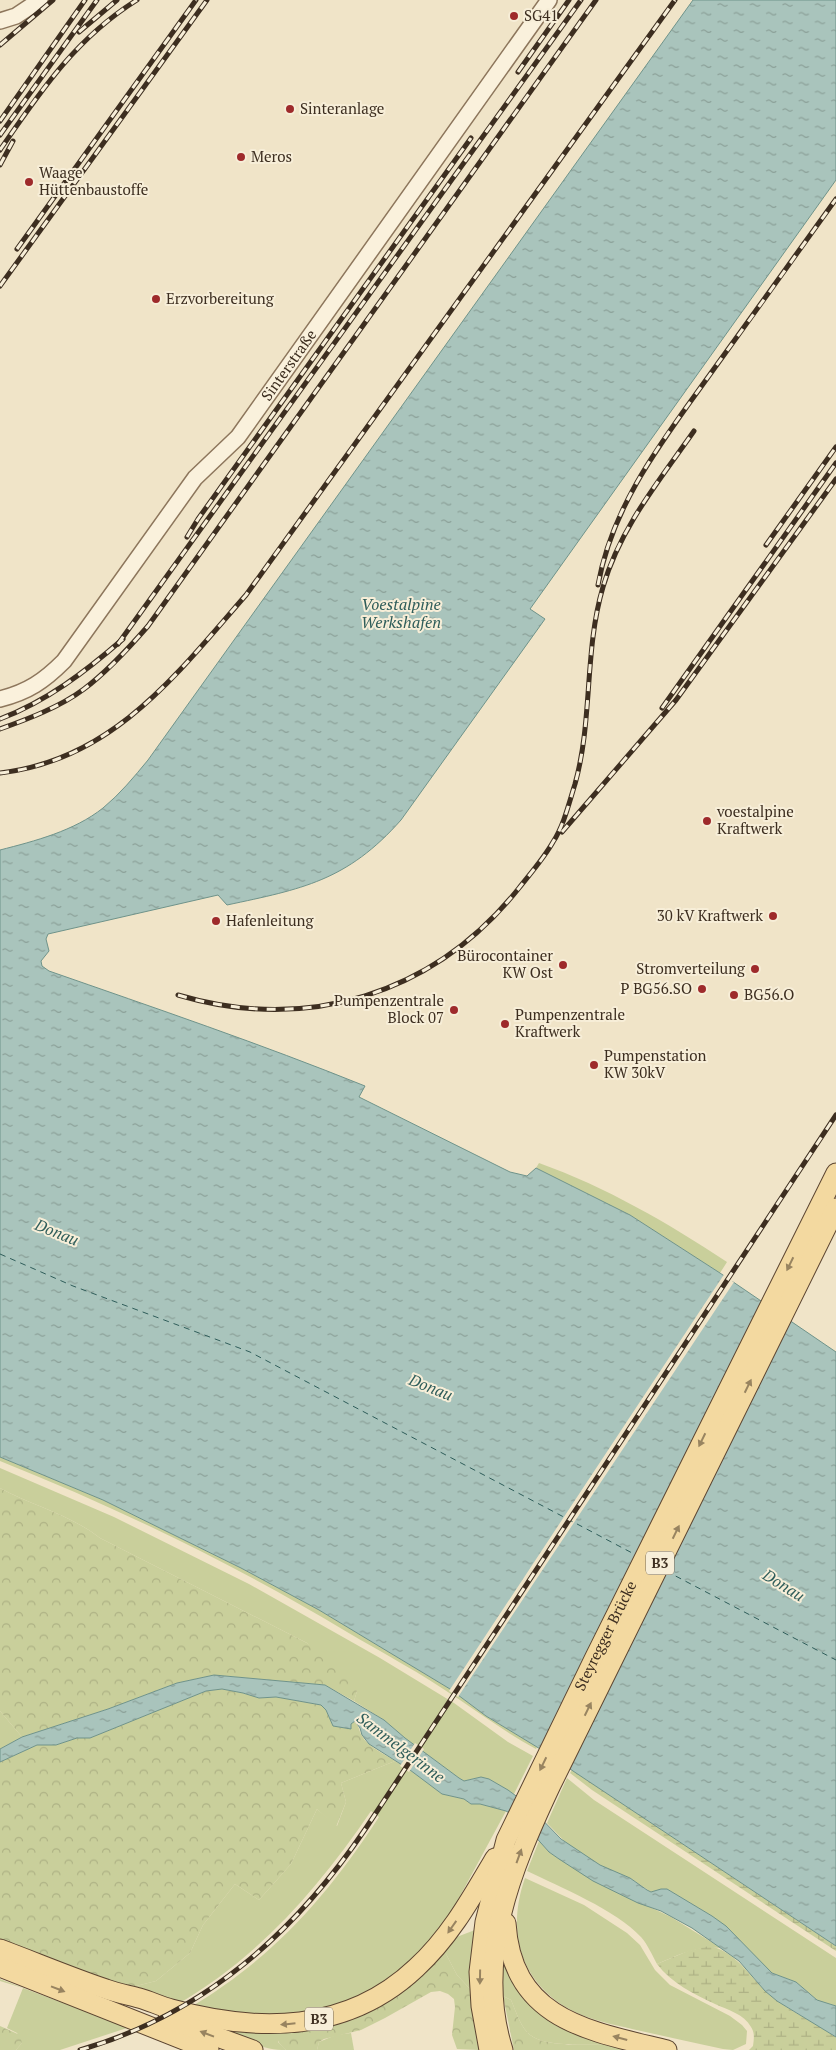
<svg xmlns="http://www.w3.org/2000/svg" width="836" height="2050" font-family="'PT Serif',serif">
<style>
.grass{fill:#c9cf9b}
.forest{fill:url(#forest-crowns)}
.wetland{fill:url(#wetland-marsh)}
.water{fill:url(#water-ripples);stroke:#6f938a}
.pier{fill:#f0e4c8}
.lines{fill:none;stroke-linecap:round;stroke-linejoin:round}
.ferry{stroke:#2f5d5a;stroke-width:1;stroke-dasharray:6 5;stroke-linecap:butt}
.minor-casing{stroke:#8d765c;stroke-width:18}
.major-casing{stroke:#5b4430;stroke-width:21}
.minor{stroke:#faf1dc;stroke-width:15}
.major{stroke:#f3d9a0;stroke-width:19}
.rail-casing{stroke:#3d2e20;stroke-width:5}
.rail{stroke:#f7eed8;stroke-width:3;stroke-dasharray:9;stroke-linecap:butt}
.oneway{fill:#988460}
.poi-dot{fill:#9e2a2b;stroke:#f7eed8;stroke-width:2}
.labels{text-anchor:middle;stroke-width:4;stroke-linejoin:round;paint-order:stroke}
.shield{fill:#f7eed8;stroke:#756857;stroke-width:1}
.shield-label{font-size:14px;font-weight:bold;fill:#3d2e20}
.poi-label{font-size:15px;fill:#3d2e20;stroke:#f7eed8;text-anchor:start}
.street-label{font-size:15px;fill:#3d2e20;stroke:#f7eed8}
.water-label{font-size:16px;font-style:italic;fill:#2f5d5a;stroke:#f7eed8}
</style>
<defs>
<pattern id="forest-crowns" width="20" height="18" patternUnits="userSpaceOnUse" patternTransform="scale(1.25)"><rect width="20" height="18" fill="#c9cf9b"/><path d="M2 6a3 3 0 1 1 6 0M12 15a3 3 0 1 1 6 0" fill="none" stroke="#aeb285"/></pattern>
<pattern id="wetland-marsh" width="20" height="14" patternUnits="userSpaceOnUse" patternTransform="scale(1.25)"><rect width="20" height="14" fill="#c9cf9b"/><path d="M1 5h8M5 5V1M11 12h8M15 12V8" fill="none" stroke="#aeb285"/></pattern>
<pattern id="water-ripples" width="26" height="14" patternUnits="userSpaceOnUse" patternTransform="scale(1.25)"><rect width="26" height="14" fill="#a9c4bc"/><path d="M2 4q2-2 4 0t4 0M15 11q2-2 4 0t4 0" fill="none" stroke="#8ba098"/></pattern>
</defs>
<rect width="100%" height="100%" fill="#f0e4c8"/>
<g class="grass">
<path d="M 539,1163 C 606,1187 668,1223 727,1262 L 720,1273 L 630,1215 L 536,1168 Z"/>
<path d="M 0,1457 L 103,1500 L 241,1568 L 319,1610 L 450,1689 L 486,1716 L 537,1747 L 536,1749 C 508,1734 484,1716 457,1698 C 422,1674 383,1653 347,1632 C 236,1565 120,1509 0,1461 Z"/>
<path d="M 0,1468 L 114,1517 L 249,1584 L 380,1658 L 454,1703 L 508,1742 L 533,1756 L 514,1794 L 489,1779 L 481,1777 L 464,1781 L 459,1778 L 405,1738 L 384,1720 L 354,1701 L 357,1691 L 307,1643 L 100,1538 C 71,1515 33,1506 0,1488 Z"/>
<polygon points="0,1711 22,1737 0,1749"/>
<path d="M 395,1761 L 410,1770 L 442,1794 L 464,1799 L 471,1804 L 480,1804 L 506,1811 L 453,1909 L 449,1923 L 388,1985 L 300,2019 L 189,2008 C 273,1958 326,1898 379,1817 L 371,1811 C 318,1889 258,1958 176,2005 L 128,1988 L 156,1981 L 190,1953 L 203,1925 L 235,1884 L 259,1900 L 291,1864 L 317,1809 L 337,1826 L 346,1802 L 341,1783 Z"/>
<polygon points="567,1778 594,1800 836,1958 836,2006 817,2000 796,1982 772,1973 712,1916 667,1889 651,1892 630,1878 606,1869 568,1845 547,1823"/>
<path d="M 539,1841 L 549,1852 L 559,1859 L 603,1885 L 671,1917 L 721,1948 C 698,1945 678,1955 657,1964 C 652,1955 648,1945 641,1937 C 616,1910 560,1887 527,1871 Z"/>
<path d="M 525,1878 L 584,1905 L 627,1933 L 640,1945 L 655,1970 L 670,1985 L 730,2016 L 742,2025 L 747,2031 L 746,2044 L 733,2050 L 723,2049 C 695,2043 668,2037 641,2031 C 620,2026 598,2022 579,2014 C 522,1988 505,1935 525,1878 Z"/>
<polygon points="475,1930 475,1932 471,1990 457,1975 446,1954 441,1952 454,1938"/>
<path d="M 503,1959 L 522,1986 L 636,2050 C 626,2048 616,2046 605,2045 C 585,2044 541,2048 527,2032 C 519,2023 516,2011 511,2000 L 503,1996 Z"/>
<path d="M 0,1979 C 43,1996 86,2011 130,2027 L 60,2050 L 16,2050 L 22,2043 L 17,2033 L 7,2028 L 23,1988 L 0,1981 Z"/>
<path d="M 213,2024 L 278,2030 L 278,2042 L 286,2050 C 258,2050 237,2036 213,2024 Z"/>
<polygon points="351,2033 354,2050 317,2050 319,2042 336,2035"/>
</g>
<g class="forest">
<path d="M 0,1488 C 33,1506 71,1515 100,1538 L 307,1643 L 351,1676 L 357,1691 L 354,1701 L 325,1685 L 214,1675 L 177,1683 L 108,1709 L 22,1737 L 0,1711 Z"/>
<path d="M 222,1689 L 243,1693 L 259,1698 L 276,1697 L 321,1705 L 326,1710 L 333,1726 L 351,1729 L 351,1724 L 355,1721 C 359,1726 359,1731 362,1736 C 368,1747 385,1754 395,1761 L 341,1783 L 346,1802 L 336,1827 L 317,1809 L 291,1864 L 259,1900 L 235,1884 L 203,1925 L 190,1953 L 156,1981 L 128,1988 L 0,1942 L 0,1762 L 37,1745 L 56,1745 L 77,1738 L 90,1738 L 206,1691 Z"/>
<path d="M 441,1952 L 446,1954 L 457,1975 L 471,1990 L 479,2050 L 457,2049 L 452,2035 L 455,2007 L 454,1999 L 448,1994 L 440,1991 L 431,1992 L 385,2018 L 361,2030 L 324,2039 L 319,2042 L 317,2050 L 286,2050 C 279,2043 275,2040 278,2030 L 317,2026 Z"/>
<path d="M 503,1996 L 511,2000 C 516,2011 519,2023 527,2032 C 541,2048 585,2044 605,2045 C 616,2046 626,2048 636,2050 L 514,2050 Z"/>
<polygon points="0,2026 20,2035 22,2043 16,2050 0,2050"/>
</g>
<g class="wetland">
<polygon points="572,1770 836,1946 836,1951 592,1790 570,1773"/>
<path d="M 709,1946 C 740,1952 752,1983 777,2001 C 796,2014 817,2024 836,2037 L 836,2050 L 749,2050 L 753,2046 C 754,2039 755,2033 751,2027 C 744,2014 728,2010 715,2004 C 694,1994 671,1983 657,1964 L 688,1951 Z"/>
</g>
<g class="water">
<path d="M 693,0 L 836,0 L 836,180 L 530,609 L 545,619 L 401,820 C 347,881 302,889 227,905 L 218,895 L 48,934 L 46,939 L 49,951 L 41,961 L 42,966 L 49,971 C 155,1008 261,1044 365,1086 L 359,1097 L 510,1172 L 527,1176 L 536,1168 L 630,1215 L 720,1273 L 836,1352 L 836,1946 L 537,1747 L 486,1716 L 450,1689 L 319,1610 L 241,1568 L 103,1500 L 0,1457 L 0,850 C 35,841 74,831 103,808 C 120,794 134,777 148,760 Z"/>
<polygon points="214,1675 325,1685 384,1720 405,1738 459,1778 464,1781 481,1777 489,1779 508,1790 527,1804 561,1839 600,1865 630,1878 647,1890 651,1892 661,1889 667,1889 712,1916 726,1926 772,1973 796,1982 817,2000 836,2006 836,2037 777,2001 765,1991 739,1961 692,1928 661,1911 638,1903 593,1881 559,1859 549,1852 532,1833 513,1815 506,1811 480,1804 471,1804 464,1799 442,1794 410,1770 369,1744 362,1735 360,1728 355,1721 351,1724 351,1729 333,1726 326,1710 321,1705 276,1697 259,1698 243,1693 222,1689 206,1691 90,1738 77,1738 56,1745 37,1745 0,1762 0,1749 22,1737 108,1709 177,1683"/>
</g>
<g class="pier">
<polygon points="725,1273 733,1279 732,1281 734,1282 458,1697 449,1691"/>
<polygon points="415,1743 424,1749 409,1772 400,1766"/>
</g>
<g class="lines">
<g class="ferry">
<polyline points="0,1254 73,1286 250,1352 636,1555"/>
<polyline points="666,1571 836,1660"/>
</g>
<g class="minor-casing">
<g id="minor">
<polyline points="0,21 16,16 40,0"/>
<path id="s1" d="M 0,699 C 28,692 44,681 64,661 L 195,478 L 238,437 L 549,0"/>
</g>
</g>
<g class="major-casing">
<g id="major">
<path d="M 506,1923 C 512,2020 589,2031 667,2050"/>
<path d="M 0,1949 C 35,1962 70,1977 106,1989 C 117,1993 128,1995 139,1998 C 150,2001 160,2006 171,2009 C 258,2033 347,2033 416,1968 C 450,1937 472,1897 495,1858"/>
<polyline points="0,1967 209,2050"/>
<polyline points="168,2019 253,2050"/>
<path id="s2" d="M 489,2050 L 481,2006 L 479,1972 L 485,1922 L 506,1840 L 595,1657 L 836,1173"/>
<path d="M 503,2050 C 474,1958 512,1868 551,1785 L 836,1208"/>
</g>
</g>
<use href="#minor" class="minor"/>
<use href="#major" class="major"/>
<g class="rail-casing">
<g id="rail">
<polyline points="79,32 117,0"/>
<polyline points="0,45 53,0"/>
<polyline points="518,72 569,0"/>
<polyline points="0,121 85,0"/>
<polyline points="0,135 97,0"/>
<path d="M 0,150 C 40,92 76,38 137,0"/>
<polyline points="0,165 13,141"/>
<polyline points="17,249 196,0"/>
<polyline points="0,286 207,0"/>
<polyline points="187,537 198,519 471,138"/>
<polyline points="766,545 836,447"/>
<path d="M 598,585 C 613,501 667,435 716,366 C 756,311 796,255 836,199"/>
<polyline points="118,644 581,0"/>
<polyline points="662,708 836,463"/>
<path d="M 0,719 C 47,701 85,672 123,639"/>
<path d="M 0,729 C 28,719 60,707 84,689 C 108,671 128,649 148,626 L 596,0"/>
<path d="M 0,773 C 113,760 177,674 246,595 L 675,0"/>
<polyline points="562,832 676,700 836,479"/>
<path d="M 178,995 C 307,1033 434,995 519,888 C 530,874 544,858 553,842 C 564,825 569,803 575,784 C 593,720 584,651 603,587 C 620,528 659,481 694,431"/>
<path d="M 80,2050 C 204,2014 295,1933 366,1828 L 836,1115"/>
</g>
</g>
<use href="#rail" class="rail"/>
</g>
<defs><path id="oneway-solid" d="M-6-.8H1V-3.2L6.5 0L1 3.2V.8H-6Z" transform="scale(1.25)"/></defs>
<g class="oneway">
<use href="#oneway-solid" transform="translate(790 1264) rotate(116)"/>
<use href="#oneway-solid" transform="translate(748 1386) rotate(-64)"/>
<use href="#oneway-solid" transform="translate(702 1440) rotate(116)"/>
<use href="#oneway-solid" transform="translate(676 1532) rotate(-64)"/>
<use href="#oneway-solid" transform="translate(588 1709) rotate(-64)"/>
<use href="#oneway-solid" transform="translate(543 1764) rotate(116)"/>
<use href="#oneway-solid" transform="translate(519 1856) rotate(-70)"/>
<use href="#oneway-solid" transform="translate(452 1927) rotate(125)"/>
<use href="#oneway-solid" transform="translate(480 1977) rotate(91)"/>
<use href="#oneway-solid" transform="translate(58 1989) rotate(21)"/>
<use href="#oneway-solid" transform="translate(288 2024) rotate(174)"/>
<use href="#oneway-solid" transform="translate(207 2034) rotate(-159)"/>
<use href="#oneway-solid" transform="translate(620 2038) rotate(-165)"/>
</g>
<g class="poi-dot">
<circle cx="514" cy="16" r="5"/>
<circle cx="290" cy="109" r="5"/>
<circle cx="241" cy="157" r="5"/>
<circle cx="29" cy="182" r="5"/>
<circle cx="156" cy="299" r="5"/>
<circle cx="707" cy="821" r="5"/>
<circle cx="773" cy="916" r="5"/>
<circle cx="216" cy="921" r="5"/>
<circle cx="563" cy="965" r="5"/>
<circle cx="755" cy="969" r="5"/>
<circle cx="702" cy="989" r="5"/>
<circle cx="734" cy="995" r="5"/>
<circle cx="454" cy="1010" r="5"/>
<circle cx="505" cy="1024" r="5"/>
<circle cx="594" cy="1065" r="5"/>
</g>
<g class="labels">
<g class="shield">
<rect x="646" y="1551.5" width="28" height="23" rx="4"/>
<rect x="305" y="2007.5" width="28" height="23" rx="4"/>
</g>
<g class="shield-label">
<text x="660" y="1568">B3</text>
<text x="319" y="2024">B3</text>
</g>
<g class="poi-label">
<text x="524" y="21">SG41</text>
<text x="300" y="114">Sinteranlage</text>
<text x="251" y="162">Meros</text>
<text x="39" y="178">Waage<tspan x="39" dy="17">Hüttenbaustoffe</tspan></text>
<text x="166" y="304">Erzvorbereitung</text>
<text x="717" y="817">voestalpine<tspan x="717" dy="17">Kraftwerk</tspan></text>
<text x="763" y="921" text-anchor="end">30 kV Kraftwerk</text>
<text x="226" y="926">Hafenleitung</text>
<text x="553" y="961" text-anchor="end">Bürocontainer<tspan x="553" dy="17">KW Ost</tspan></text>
<text x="745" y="974" text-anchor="end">Stromverteilung</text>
<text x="692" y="994" text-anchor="end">P BG56.SO</text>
<text x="744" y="1000">BG56.O</text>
<text x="444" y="1006" text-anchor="end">Pumpenzentrale<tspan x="444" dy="17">Block 07</tspan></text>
<text x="515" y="1020">Pumpenzentrale<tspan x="515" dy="17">Kraftwerk</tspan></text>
<text x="604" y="1061">Pumpenstation<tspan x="604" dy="17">KW 30kV</tspan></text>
</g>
<g class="street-label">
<text dy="5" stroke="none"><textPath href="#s1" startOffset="448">Sinterstraße</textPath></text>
<text dy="5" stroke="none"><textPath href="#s2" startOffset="441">Steyregger Brücke</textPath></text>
</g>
<g class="water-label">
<text x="401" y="610">Voestalpine<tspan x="401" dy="18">Werkshafen</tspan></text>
<text transform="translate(57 1232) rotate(22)" y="6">Donau</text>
<text transform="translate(431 1387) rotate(22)" y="6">Donau</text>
<text transform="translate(784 1585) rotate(32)" y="6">Donau</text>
<text transform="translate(401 1747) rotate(37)" y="6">Sammelgerinne</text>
</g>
</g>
</svg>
